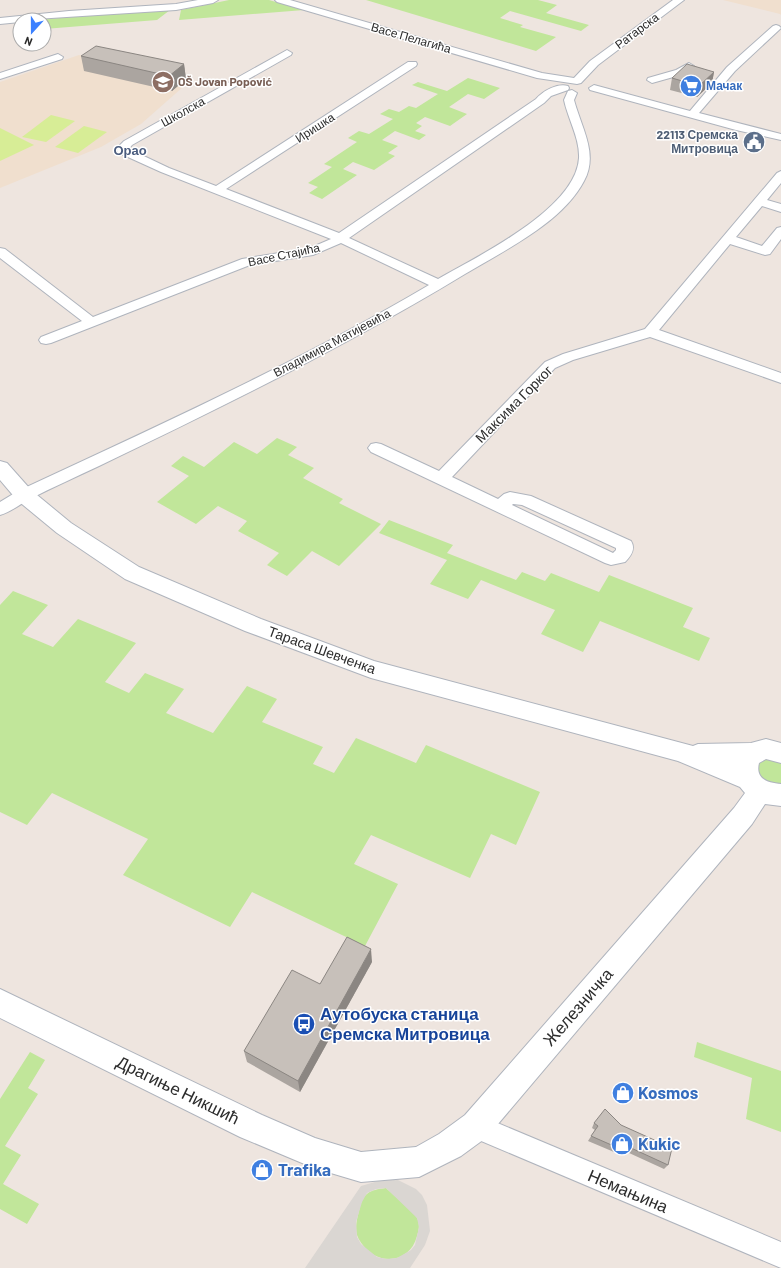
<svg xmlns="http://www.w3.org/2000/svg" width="781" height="1268" font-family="Barlow,sans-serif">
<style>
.education{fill:#f0dfce}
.green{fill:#c1e69a}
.pitch{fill:#d7ed96}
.plaza{fill:#dad6d2;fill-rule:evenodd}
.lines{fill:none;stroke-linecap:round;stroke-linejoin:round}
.street-casing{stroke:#afb4bd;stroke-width:2}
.secondary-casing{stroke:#afb4bd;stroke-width:2}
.street{fill:#fff;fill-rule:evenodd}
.secondary{fill:#fff;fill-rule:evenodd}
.wall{fill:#aba5a0}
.shaded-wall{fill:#8b8682}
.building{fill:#c7c0ba;stroke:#8b8682}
.labels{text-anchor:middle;stroke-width:3;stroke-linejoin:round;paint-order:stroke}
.far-street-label{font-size:12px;fill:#2d2d2d;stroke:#fff}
.far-education-label{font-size:12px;font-weight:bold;fill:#785e54;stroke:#fff;text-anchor:start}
.far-shop-label{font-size:12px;font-weight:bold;fill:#366cbe;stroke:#fff;text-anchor:start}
.far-service-label{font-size:12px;font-weight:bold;fill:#4e5e75;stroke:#fff;text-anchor:end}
.far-quarter-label{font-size:13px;font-weight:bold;fill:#4b5d7f;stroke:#fff}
.street-label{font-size:14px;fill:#2d2d2d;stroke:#fff}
.near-street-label{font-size:17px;fill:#2d2d2d;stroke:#fff}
.near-transit-label{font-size:17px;font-weight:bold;fill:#164399;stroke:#fff;text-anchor:start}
.near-shop-label{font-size:17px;font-weight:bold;fill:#366cbe;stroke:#fff;text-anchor:start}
</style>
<rect width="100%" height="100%" fill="#eee5df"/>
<g class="education">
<polygon points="723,0 781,0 781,15 780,14"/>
<polygon points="79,55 192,79 141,124 101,147 0,188 0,82"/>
</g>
<g class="green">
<polygon points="229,0 269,0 304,10 179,20 181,10"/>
<polygon points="366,0 538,0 557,5 546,13 589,25 581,31 510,11 500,18 523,25 520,27 556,37 536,51"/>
<polygon points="170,10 157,20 44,29 44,20 32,20"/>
<polygon points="468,78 500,88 484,99 468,94 449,107 467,114 450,126 425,117 416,123 422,126 415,131 426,135 419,140 395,131 382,140 398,146 388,153 395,156 374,170 353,162 343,169 357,175 322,199 309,193 318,187 308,183 332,167 324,164 357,142 348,138 359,131 369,134 393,119 380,114 389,109 399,112 409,106 416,108 438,94 412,85 418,82 447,91"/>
<polygon points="277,438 297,447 288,455 314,468 303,478 343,499 339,503 381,524 339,566 312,551 287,576 267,565 279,553 238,531 247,521 218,506 196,524 157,502 189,476 171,466 183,456 204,467 234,442 257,454"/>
<polygon points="389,520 453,545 447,553 516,580 522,572 545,581 551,573 599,592 609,575 693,608 683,627 710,638 699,661 600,621 583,652 541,634 555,610 481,580 468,599 430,584 447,560 379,533"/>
<polygon points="13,591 48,605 22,634 53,647 78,619 136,643 105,682 129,693 145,673 184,689 166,713 213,733 247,686 277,699 262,722 323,747 313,764 334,773 356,738 416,763 426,745 540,792 516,845 491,834 470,878 371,835 354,864 398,884 365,946 252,892 230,927 123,875 148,839 52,793 27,825 0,812 0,605"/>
<polygon points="767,759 781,763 781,785 762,781 756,765 762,760"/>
<polygon points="697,1042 781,1071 781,1132 746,1119 752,1078 694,1057"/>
<polygon points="30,1052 45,1060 28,1088 38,1094 5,1146 21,1155 3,1184 39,1204 27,1224 0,1209 0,1099"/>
<path d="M 386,1188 C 393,1195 413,1211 417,1218 C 420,1224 419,1230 417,1236 C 411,1260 385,1266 367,1250 C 363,1245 359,1241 357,1235 C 355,1227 357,1219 359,1211 C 363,1193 369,1190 386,1188 Z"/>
</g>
<g class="pitch">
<polygon points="51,115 75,121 46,142 22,137"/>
<polygon points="84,126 107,132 78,153 55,147"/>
<polygon points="0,128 34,145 0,161"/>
</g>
<path class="plaza" d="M 392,1177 L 416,1189 L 422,1195 L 427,1205 L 430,1231 L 425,1245 L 410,1268 L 305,1268 L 361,1186 ZM 386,1188 L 417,1218 L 419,1227 L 415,1245 L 411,1250 L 397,1258 L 386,1259 L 377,1257 L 361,1244 L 357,1237 L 356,1222 L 362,1202 L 367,1193 L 376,1189 Z"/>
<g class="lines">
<g class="street-casing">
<g id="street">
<polygon points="198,0 218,0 213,3 176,10 20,20 20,22 0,24 0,18 69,11 176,4"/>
<polygon points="275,0 290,0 542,73 574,78 590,61 673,0 684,0 598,65 581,83 577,84 537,78 277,2"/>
<polygon points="776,25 779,26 781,28 779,30 735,71 699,113 781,134 781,140 736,130 590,90 589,88 594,85 690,111 727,67 773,26"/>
<path d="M 287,50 L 292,53 L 291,55 L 132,145 L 129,149 L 169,168 L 216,186 L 408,62 L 416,62 L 417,64 L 416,66 L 226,189 L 339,233 L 536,99 C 543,91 557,83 568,86 L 569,88 L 568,90 L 551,96 L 544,103 L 349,238 L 438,279 C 478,256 576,209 579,158 C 580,139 568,119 564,100 L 568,91 L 572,90 L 577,93 L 574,100 C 581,127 599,154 584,181 C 562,223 505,250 465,274 C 348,345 224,406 99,466 C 76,477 53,487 30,499 C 20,504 11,512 0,515 L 0,502 L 18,491 C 157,426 297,363 429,285 L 341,243 L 313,255 L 250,265 L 51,343 L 46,344 L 41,343 L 39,340 L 41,337 L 82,321 L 0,258 L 0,248 L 5,249 L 93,317 L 242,259 L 310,248 L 331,239 L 161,172 L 119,153 L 117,151 L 118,147 L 124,141 Z"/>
<polygon points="58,54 63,57 62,59 0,79 0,73"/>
<polygon points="689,63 694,66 684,74 652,83 647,80 648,78 676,70"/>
<path d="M 781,171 L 781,183 L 767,200 L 781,204 L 781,212 L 762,206 L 736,237 L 762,246 L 777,228 L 781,227 L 781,239 L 770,254 L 765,255 L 730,244 L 659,330 L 781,373 L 781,383 L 650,337 L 573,360 L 555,368 L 452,477 L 498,499 L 504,494 L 510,492 L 531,496 L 631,541 C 636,549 631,556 625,562 L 611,565 L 605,563 L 371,452 L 368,448 L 371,444 L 376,443 L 381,444 L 439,471 L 545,362 L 563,354 L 645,329 L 777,173 ZM 513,504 L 522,505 L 616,548 L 616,550 L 613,553 L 512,505 Z"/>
<polygon points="476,1114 781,1242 781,1268 467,1135 464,1126 467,1117"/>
</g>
</g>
<g class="secondary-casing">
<path id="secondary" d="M 0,461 L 7,463 L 31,490 L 71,523 L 139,567 L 261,619 L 374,661 L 693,746 L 698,744 L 751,743 L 766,739 L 781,743 L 781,763 L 766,759 L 759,763 C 755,779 768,783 781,784 L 781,806 L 765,804 L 752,824 L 487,1137 L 461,1156 L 419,1177 L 361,1182 L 314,1168 L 240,1137 L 0,1018 L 0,989 L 262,1115 L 315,1138 L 361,1152 L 416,1147 L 439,1134 L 465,1115 L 734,808 L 745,793 L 740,787 L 678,761 L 371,678 L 245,631 L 125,579 L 57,533 L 17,500 L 0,480 Z"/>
</g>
<use href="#street" class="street"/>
<use href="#secondary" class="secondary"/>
</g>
<g class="wall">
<polygon points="81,56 184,64 186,79 172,91 84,71"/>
<polygon points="714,72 712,83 697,97 670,90 672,78"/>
<polygon points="372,962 300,1092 247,1062 244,1051"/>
<polygon points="594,1123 621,1125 668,1165 664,1169 616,1147 614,1152 588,1141 595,1130 592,1128"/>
</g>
<g class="shaded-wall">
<polygon points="184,64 186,79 172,91 169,76"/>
<polygon points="714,72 712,83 697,97 699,86"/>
<polygon points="371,949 372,962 300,1092 298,1081"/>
</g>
<g class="building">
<polygon points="96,46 184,64 169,76 81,56"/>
<polygon points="687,64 714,72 699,86 672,78"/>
<polygon points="347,937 371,949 298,1081 244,1051 292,970 320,984"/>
<polygon points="605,1109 621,1125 672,1148 668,1165 618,1142 616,1147 591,1136 598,1126 594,1123"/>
</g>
<defs>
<g id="school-disc" transform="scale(1.15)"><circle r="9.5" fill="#8d6e63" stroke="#fff"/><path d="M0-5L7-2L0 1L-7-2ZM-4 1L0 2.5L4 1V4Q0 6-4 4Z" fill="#fff"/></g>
<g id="supermarket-disc" transform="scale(1.15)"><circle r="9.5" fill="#3f7fe0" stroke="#fff"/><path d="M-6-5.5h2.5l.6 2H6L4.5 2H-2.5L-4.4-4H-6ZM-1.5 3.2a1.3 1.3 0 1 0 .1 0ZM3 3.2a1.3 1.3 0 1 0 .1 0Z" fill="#fff"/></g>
<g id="civic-disc" transform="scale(1.15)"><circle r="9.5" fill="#5c6f8a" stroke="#fff"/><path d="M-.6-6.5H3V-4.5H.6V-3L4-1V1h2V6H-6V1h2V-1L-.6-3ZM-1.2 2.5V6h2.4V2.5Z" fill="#fff"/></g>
<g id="bus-disc" transform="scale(1.15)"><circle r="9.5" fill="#1a4fb4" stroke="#fff"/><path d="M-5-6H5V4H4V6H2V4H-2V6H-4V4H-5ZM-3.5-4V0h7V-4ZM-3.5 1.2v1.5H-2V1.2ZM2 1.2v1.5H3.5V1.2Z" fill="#fff"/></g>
<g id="shop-disc" transform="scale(1.15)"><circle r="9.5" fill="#3f7fe0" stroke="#fff"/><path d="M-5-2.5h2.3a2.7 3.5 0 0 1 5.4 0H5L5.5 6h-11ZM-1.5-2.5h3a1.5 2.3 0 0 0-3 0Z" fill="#fff"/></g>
</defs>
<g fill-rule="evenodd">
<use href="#school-disc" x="163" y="82"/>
<use href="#supermarket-disc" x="691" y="86"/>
<use href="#civic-disc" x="754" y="142"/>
<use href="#bus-disc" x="304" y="1024"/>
<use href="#shop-disc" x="623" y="1093"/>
<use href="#shop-disc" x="622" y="1144"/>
<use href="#shop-disc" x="262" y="1170"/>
</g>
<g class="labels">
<g class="far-street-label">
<text transform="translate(637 31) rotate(-37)" y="4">Ратарска</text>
<text transform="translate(411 38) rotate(16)" y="4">Васе Пелагића</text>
<text transform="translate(183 112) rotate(-29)" y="4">Школска</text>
<text transform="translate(315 128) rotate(-33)" y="4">Иришка</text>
<text transform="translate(284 255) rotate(-12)" y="4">Васе Стајића</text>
<text transform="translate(332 343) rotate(-28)" y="4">Владимира Матијевића</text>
</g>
<g class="far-education-label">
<text x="178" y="86">OŠ Jovan Popović</text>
</g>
<g class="far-shop-label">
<text x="706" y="90">Мачак</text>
</g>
<g class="far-service-label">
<text x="738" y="139">22113 Сремска<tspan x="738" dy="14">Митровица</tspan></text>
</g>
<g class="far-quarter-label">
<text x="130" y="155">Орао</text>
</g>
<g class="street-label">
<text transform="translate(514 404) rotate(-45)" y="5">Максима Горког</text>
<text transform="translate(322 650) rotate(20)" y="5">Тараса Шевченка</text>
</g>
<g class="near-street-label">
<text transform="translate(578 1007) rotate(-49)" y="6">Железничка</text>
<text transform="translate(178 1090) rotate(26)" y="6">Драгиње Никшић</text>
<text transform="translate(628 1191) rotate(23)" y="6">Немањина</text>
</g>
<g class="near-transit-label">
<text x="320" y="1020">Аутобуска станица<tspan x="320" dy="20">Сремска Митровица</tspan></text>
</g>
<g class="near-shop-label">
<text x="638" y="1099">Kosmos</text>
<text x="638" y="1150">Kukic</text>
<text x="278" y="1176">Trafika</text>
</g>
</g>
<g transform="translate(32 32) rotate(201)"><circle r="19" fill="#ffffff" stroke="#ababab"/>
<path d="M0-3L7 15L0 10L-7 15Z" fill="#3b80ff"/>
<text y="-6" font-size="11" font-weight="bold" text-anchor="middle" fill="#2d2d2d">N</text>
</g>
</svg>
